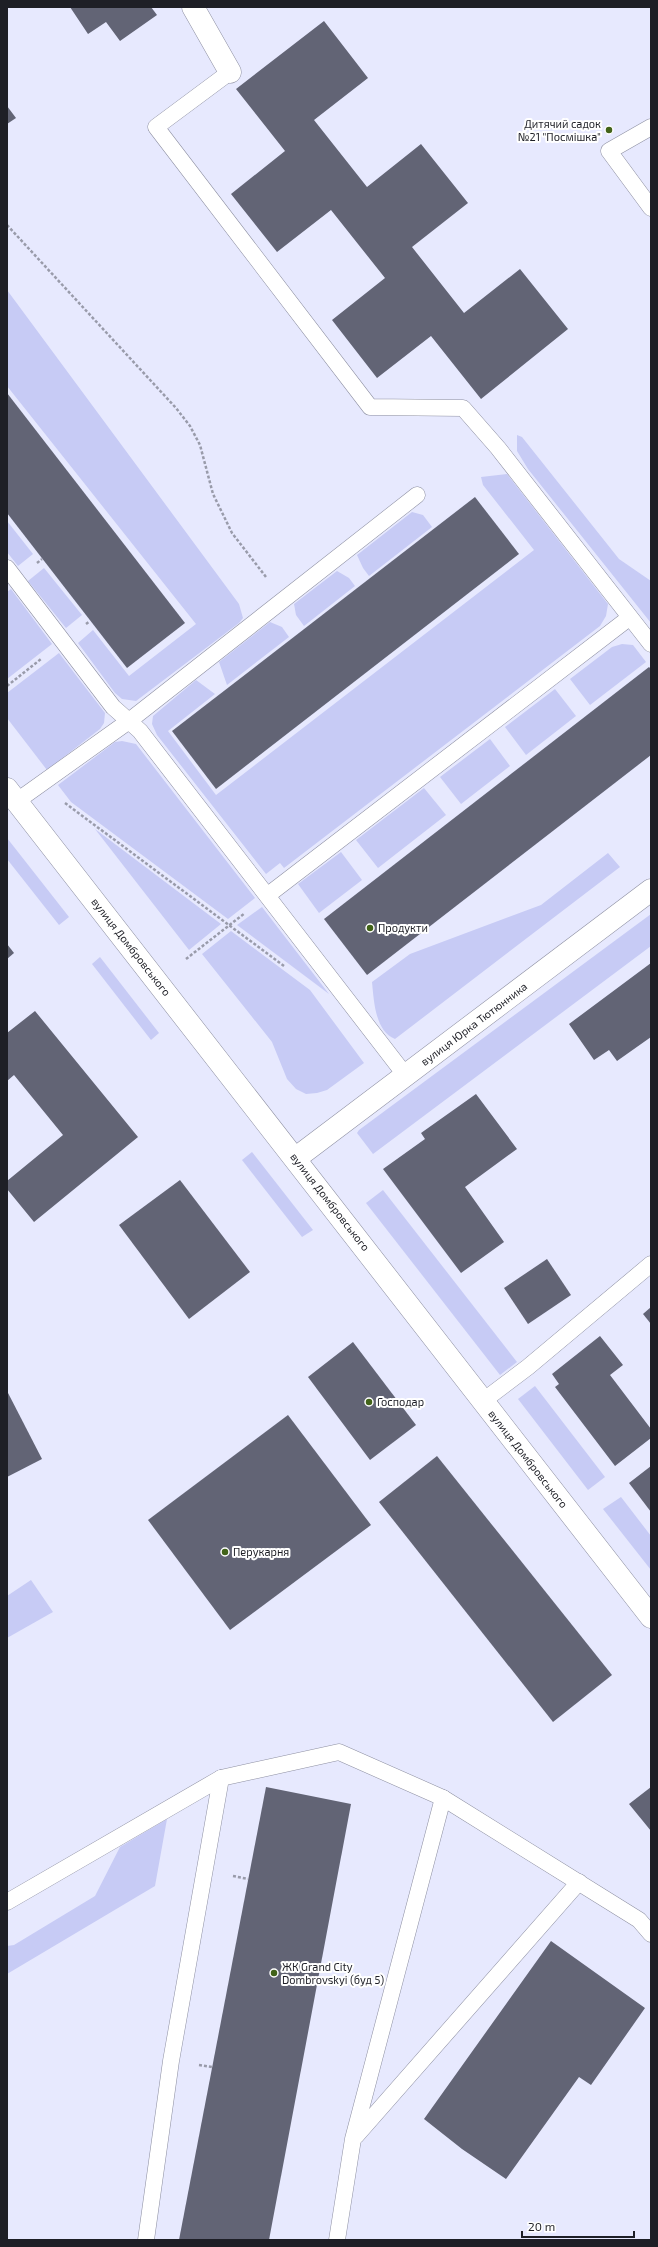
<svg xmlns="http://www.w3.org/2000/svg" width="658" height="2247" font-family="'Exo 2',sans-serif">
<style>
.green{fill:#c7cbf5}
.building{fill:#626475}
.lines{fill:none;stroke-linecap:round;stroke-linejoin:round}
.lane-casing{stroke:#8d8fa1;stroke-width:17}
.street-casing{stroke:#8d8fa1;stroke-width:23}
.secondary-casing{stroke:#8d8fa1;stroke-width:23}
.path{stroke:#999baa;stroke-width:2.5;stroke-dasharray:3 2;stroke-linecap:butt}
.lane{stroke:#fff;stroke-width:16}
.street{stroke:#fff;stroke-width:22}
.secondary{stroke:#fff;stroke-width:22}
.poi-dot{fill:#426319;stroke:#fff;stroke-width:1.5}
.labels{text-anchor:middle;stroke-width:4;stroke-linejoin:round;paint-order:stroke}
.poi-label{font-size:11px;fill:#1e1f26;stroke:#fff;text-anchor:start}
.street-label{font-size:11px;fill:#1e1f26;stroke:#fff}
</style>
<rect width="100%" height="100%" fill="#e7e9fe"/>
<g class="green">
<polygon points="7,290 239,604 243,618 239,623 136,701 122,699 115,693 78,643 93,630 129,676 196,624 7,386"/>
<polygon points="517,435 522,437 619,559 651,581 651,623 528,469 517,451"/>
<polygon points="507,474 608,604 606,616 600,626 284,868 280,863 266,874 157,735 152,724 153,716 196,680 215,694 168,731 216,795 534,550 483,485 481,477"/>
<polygon points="412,512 423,515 432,527 369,576 363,568 357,555"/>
<polygon points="7,521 33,554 18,566 7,552"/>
<polygon points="44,568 82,615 66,628 28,581"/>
<polygon points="337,571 349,578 355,586 304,626 296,615 294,604"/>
<polygon points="11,589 52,644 7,679 7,592"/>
<polygon points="270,622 282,627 289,637 227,685 219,662"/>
<polygon points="622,644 633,645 646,662 590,705 570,679 612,647"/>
<polygon points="59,653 105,713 104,723 100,729 47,770 7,718 7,693"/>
<polygon points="555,689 576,716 526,755 505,727"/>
<polygon points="490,739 510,766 461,804 440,777"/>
<polygon points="122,741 136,744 255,898 228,919 71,802 58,785 115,742"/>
<polygon points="424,788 446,815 378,868 356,840"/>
<polygon points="95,829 221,924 189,950"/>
<polygon points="7,838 69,917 59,925 7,859"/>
<polygon points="341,852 362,880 319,913 298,884"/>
<path d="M 608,853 L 620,867 L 395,1039 C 375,1031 374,1001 372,982 L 410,954 L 541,905 Z"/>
<polygon points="262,907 329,994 237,925"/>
<polygon points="651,914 651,946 373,1154 357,1133 359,1130"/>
<polygon points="231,931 310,990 364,1063 327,1090 317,1093 306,1094 296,1089 287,1079 272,1042 202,954"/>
<polygon points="100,957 159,1033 151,1040 92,964"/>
<polygon points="252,1152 313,1230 302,1237 242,1160"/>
<polygon points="383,1190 517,1362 500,1375 366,1203"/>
<polygon points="535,1386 605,1477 588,1490 518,1399"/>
<polygon points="621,1497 651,1536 651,1570 603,1509"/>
<polygon points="31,1580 53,1612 7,1638 7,1596"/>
<polygon points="167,1819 155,1886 7,1974 7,1946 14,1945 95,1896 120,1847"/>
</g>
<g class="building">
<polygon points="70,7 151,7 157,15 120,41 106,22 88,34"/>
<polygon points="324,21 368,78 314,120 367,187 421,144 468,203 412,247 464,313 520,269 568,329 481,399 431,336 377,378 332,320 385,278 331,210 277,252 231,194 285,151 236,89"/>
<polygon points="7,106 16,118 7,124"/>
<polygon points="7,393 185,623 127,668 7,513"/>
<polygon points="475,497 519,554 216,789 172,731"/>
<polygon points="649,667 651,669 651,755 367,975 324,919"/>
<polygon points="7,944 14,953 7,959"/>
<polygon points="651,963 651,1037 617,1061 609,1050 594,1060 569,1024"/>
<polygon points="35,1011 138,1137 34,1222 7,1189 7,1181 63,1135 14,1075 7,1081 7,1033"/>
<polygon points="476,1094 517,1149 465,1187 504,1242 461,1273 383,1169 425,1139 421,1133"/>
<polygon points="180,1180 250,1272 189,1319 119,1225"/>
<polygon points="547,1259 571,1295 528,1324 504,1288"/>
<polygon points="651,1307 651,1324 643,1314"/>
<polygon points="600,1336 623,1365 610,1375 651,1429 651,1438 615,1466 555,1387 559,1384 552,1374"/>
<polygon points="353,1342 416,1425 370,1460 308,1377"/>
<polygon points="7,1391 42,1459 7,1477"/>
<polygon points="288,1415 371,1525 230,1630 148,1520"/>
<polygon points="437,1456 612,1675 553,1722 379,1502"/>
<polygon points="651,1466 651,1512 629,1483"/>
<polygon points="266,1787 351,1804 269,2240 179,2240"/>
<polygon points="651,1787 651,1831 629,1804"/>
<polygon points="551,1941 645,2008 591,2085 579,2077 506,2179 462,2149 424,2119"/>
</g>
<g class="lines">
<g class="lane-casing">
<g id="lane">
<polyline points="230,72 156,127 370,407 463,408 498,448 651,644"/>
<polyline points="651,127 609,151 651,208"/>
<polyline points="7,568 113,707 140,731 406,1076"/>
<polyline points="17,801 129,721 417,495"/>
<polyline points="268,895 629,618"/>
<polyline points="483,1401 528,1367 651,1264"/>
<polyline points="7,1902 221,1778 339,1752 443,1798 639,1920 651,1934"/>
<polyline points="356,2136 579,1882"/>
<polyline points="146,2240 171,2061 221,1778"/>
<polyline points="337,2240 353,2139 443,1798"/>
</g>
</g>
<g class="street-casing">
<g id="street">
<polyline points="193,7 230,72"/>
<polyline points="296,1158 651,890"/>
</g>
</g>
<g class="secondary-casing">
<polyline id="secondary" points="7,789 651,1617"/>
</g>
<g class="path">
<polyline points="7,225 176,408 190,426 200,445 213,494 232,533 266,577"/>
<polyline points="37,563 42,559"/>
<polyline points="86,624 90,621"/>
<polyline points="7,686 41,659"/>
<polyline points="65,803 284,966"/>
<polyline points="186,959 245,913"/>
<polyline points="233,1876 248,1879"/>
<polyline points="199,2065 212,2067"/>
</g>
<use href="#lane" class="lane"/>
<use href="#street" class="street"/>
<use href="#secondary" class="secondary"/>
</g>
<g class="poi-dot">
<circle cx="609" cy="130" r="4"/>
<circle cx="370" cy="928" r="4"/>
<circle cx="369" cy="1402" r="4"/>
<circle cx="225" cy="1552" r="4"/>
<circle cx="274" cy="1973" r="4"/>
</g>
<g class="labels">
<g class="poi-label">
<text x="601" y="128" text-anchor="end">Дитячий садок<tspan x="601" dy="13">№21 "Посмішка"</tspan></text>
<text x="378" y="932">Продукти</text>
<text x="377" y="1406">Господар</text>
<text x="233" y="1556">Перукарня</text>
<text x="282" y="1971">ЖК Grand City<tspan x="282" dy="13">Dombrovskyi (буд 5)</tspan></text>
</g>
<g class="street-label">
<text transform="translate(131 947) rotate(52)" y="4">вулиця Домбровського</text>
<text transform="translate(474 1024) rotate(-37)" y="4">вулиця Юрка Тютюнника</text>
<text transform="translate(330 1202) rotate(52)" y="4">вулиця Домбровського</text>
<text transform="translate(528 1459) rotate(52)" y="4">вулиця Домбровського</text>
</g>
</g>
<rect width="658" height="2247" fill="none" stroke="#1e1f26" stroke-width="16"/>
<path d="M522 2231v6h112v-6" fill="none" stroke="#1e1f26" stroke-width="2"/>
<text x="528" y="2231" font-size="12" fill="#1e1f26" stroke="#ffffff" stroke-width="3" paint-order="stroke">20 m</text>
</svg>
